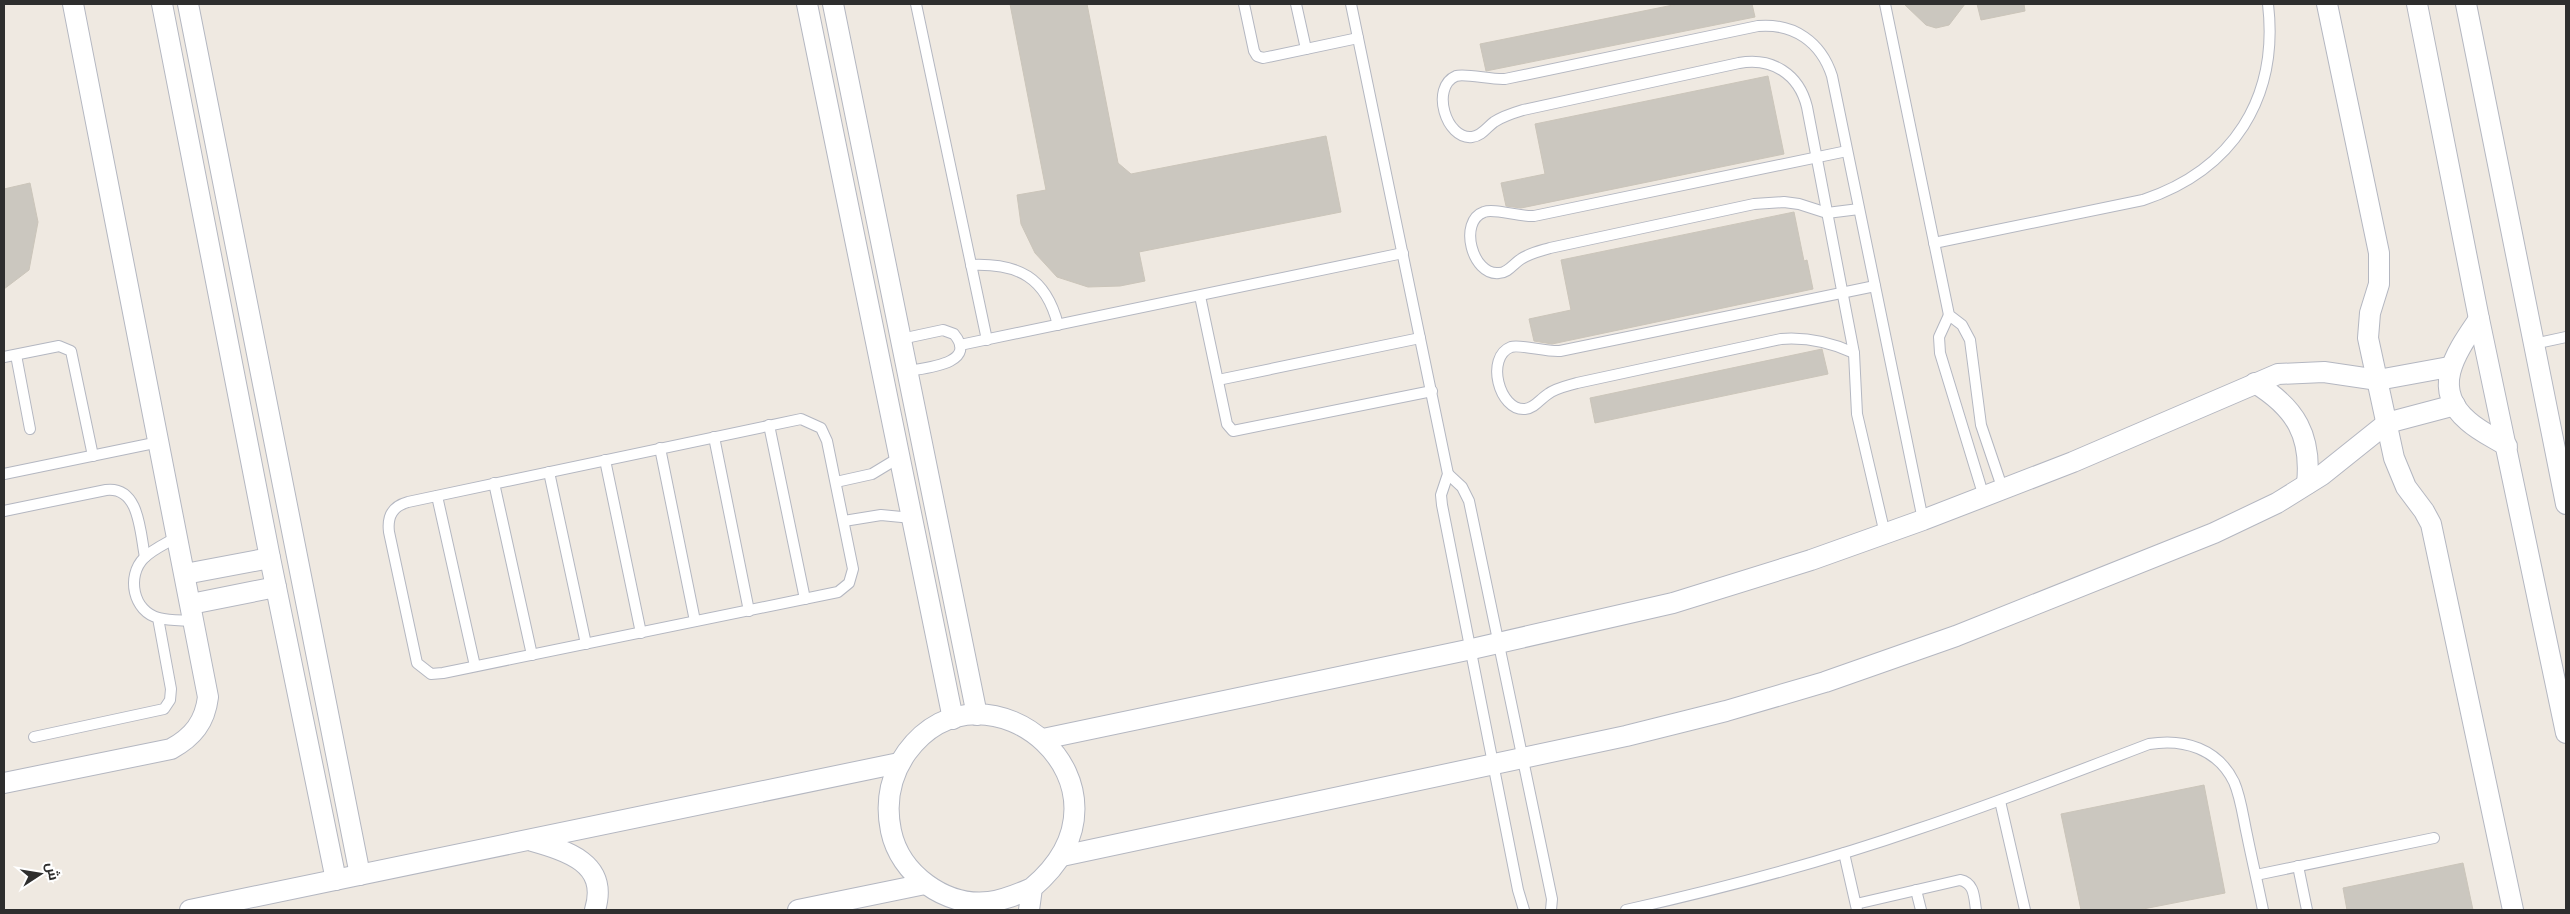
<svg xmlns="http://www.w3.org/2000/svg" width="2570" height="914" font-family="'Asap Condensed',Cairo,sans-serif">
<style>
.building{fill:#cbc7bf;stroke:#cbc5ba}
.lines{fill:none;stroke-linecap:round;stroke-linejoin:round}
.lane-casing{stroke:#b4b7c1;stroke-width:12}
.street-casing{stroke:#b4b7c1;stroke-width:22}
.lane{stroke:#fff;stroke-width:10}
.street{stroke:#fff;stroke-width:20}
</style>
<rect width="100%" height="100%" fill="#efe9e1"/>
<g class="building">
<polygon points="1010,4 1087,4 1118,163 1131,174 1326,136 1341,212 1139,252 1145,281 1120,286 1088,287 1057,277 1035,253 1021,224 1017,195 1046,190"/>
<polygon points="1678,4 1752,4 1755,17 1486,71 1480,44"/>
<polygon points="1904,4 1965,4 1949,25 1936,28 1926,25"/>
<polygon points="1977,4 2024,4 2025,11 1981,20"/>
<polygon points="1768,76 1784,154 1521,208 1506,206 1501,183 1545,174 1535,124"/>
<polygon points="30,183 38,222 29,270 4,289 4,189"/>
<polygon points="1794,212 1804,261 1807,260 1813,289 1552,344 1534,341 1529,319 1571,310 1561,260"/>
<polygon points="1822,349 1828,374 1595,423 1590,398"/>
<polygon points="2204,785 2225,893 2138,910 2081,910 2061,814"/>
<polygon points="2463,863 2473,910 2347,910 2343,888"/>
</g>
<g class="lines">
<g class="lane-casing">
<g id="lane">
<polyline points="916,4 987,340"/>
<polyline points="1244,4 1254,51 1257,56 1263,58 1358,38"/>
<polyline points="1296,4 1306,49"/>
<polyline points="1351,4 1448,474 1441,495 1442,505 1518,890 1524,910"/>
<polyline points="1885,4 1949,315 1962,325 1970,340 1981,425 2003,490"/>
<path d="M 1847,151 L 1534,216 C 1519,217 1494,208 1484,212 C 1458,221 1472,276 1499,273 C 1508,273 1513,264 1521,259 C 1530,253 1540,251 1550,248 L 1754,204 L 1784,202 L 1799,204 L 1827,213 L 1859,209"/>
<path d="M 1934,243 L 2143,200 C 2233,170 2279,98 2268,4"/>
<path d="M 971,265 C 1018,263 1046,277 1058,325"/>
<polyline points="1200,296 1227,424 1233,431 1432,391"/>
<polyline points="1949,315 1939,337 1940,353 1984,497"/>
<path d="M 901,339 L 943,330 L 954,334 C 979,364 924,368 908,371"/>
<polyline points="2534,344 2566,337"/>
<polyline points="960,345 1403,253"/>
<path d="M 1854,353 C 1830,342 1807,337 1781,339 L 1577,383 C 1567,386 1556,388 1548,394 C 1540,399 1535,408 1525,409 C 1499,411 1485,357 1511,347 C 1520,344 1546,352 1560,351 L 1875,286"/>
<polyline points="16,355 30,429"/>
<polyline points="4,357 59,346 71,351 93,456"/>
<polyline points="1218,380 1420,338"/>
<path d="M 801,419 L 821,428 L 827,441 L 853,569 L 849,583 L 838,592 L 443,673 L 431,674 L 417,663 L 389,532 C 387,516 393,506 408,502 Z"/>
<polyline points="769,425 805,599"/>
<polyline points="714,437 749,611"/>
<polyline points="660,448 695,621"/>
<polyline points="605,460 641,633"/>
<polyline points="549,472 586,644"/>
<polyline points="4,474 159,442"/>
<polyline points="1448,474 1462,487 1469,501 1552,899 1551,910"/>
<polyline points="836,482 872,474 900,457"/>
<polyline points="494,483 532,655"/>
<polyline points="437,496 475,666"/>
<path d="M 4,511 L 106,490 C 140,486 140,533 145,557"/>
<polyline points="844,521 881,515 912,518"/>
<path d="M 1885,534 L 1857,414 L 1854,353 L 1807,107 C 1799,74 1772,57 1739,63 L 1523,110 C 1513,113 1503,116 1494,122 C 1487,127 1482,136 1472,137 C 1446,140 1430,87 1456,76 C 1465,73 1492,80 1505,79 L 1758,26 C 1794,23 1821,42 1832,76 L 1923,520"/>
<path d="M 177,537 C 167,543 153,549 144,558 C 126,576 133,612 159,618 C 170,621 183,620 194,621"/>
<polyline points="34,737 164,709 170,700 171,689 158,618"/>
<polyline points="2000,801 2025,910"/>
<polyline points="1844,853 1857,910"/>
<polyline points="2298,866 2307,910"/>
<polyline points="2256,875 2434,838"/>
<polyline points="1916,890 1921,910"/>
<path d="M 1856,904 L 1960,880 C 1975,883 1974,898 1976,910"/>
<path d="M 1626,910 C 1724,888 1823,862 1918,829 C 1996,803 2073,773 2149,744 C 2184,738 2218,749 2234,782 C 2241,798 2243,817 2247,835 C 2252,860 2258,885 2263,910"/>
</g>
</g>
<g class="street-casing">
<g id="street">
<polyline points="162,4 270,558 336,880"/>
<polyline points="188,4 360,875"/>
<polyline points="807,4 953,719"/>
<polyline points="833,4 977,715"/>
<polyline points="2327,4 2379,253 2379,284 2370,313 2368,338 2394,458 2406,487 2424,511 2431,524 2513,910"/>
<polyline points="2417,4 2479,319 2566,733"/>
<polyline points="2466,4 2566,504"/>
<path d="M 2479,319 C 2458,350 2429,388 2468,421 C 2479,431 2494,438 2507,446"/>
<path d="M 2255,383 C 2296,408 2312,436 2307,484"/>
<polyline points="185,574 270,558"/>
<polyline points="191,604 276,587"/>
<polyline points="1043,739 1472,649 1673,603 1811,560 1923,520 2073,462 2278,374 2324,372 2378,380 2449,367"/>
<path d="M 4,783 L 171,749 C 193,737 205,722 208,697 L 73,4"/>
<path d="M 532,841 C 567,851 609,863 595,910"/>
<polyline points="1062,856 1626,736 1726,711 1825,682 1956,636 2214,533 2277,503 2322,475 2387,423 2455,405"/>
<polyline points="190,910 899,763"/>
<polyline points="798,910 925,884"/>
<path d="M 1029,910 L 1032,888 C 1153,786 985,646 907,752 C 890,776 885,802 891,831 C 900,874 945,907 989,902 C 1005,900 1018,894 1032,888"/>
</g>
</g>
<use href="#lane" class="lane"/>
<use href="#street" class="street"/>
</g>
<rect width="2570" height="914" fill="none" stroke="#2e2e2e" stroke-width="10"/>
<g transform="translate(40 874) rotate(78)" stroke="#ffffff" stroke-width="4" paint-order="stroke">
<path d="M0-4L9 19L0 12L-9 19Z" fill="#2e2e2e"/>
<text y="-8" font-size="14" font-weight="bold" text-anchor="middle" fill="#2e2e2e">ش</text>
</g>
</svg>
